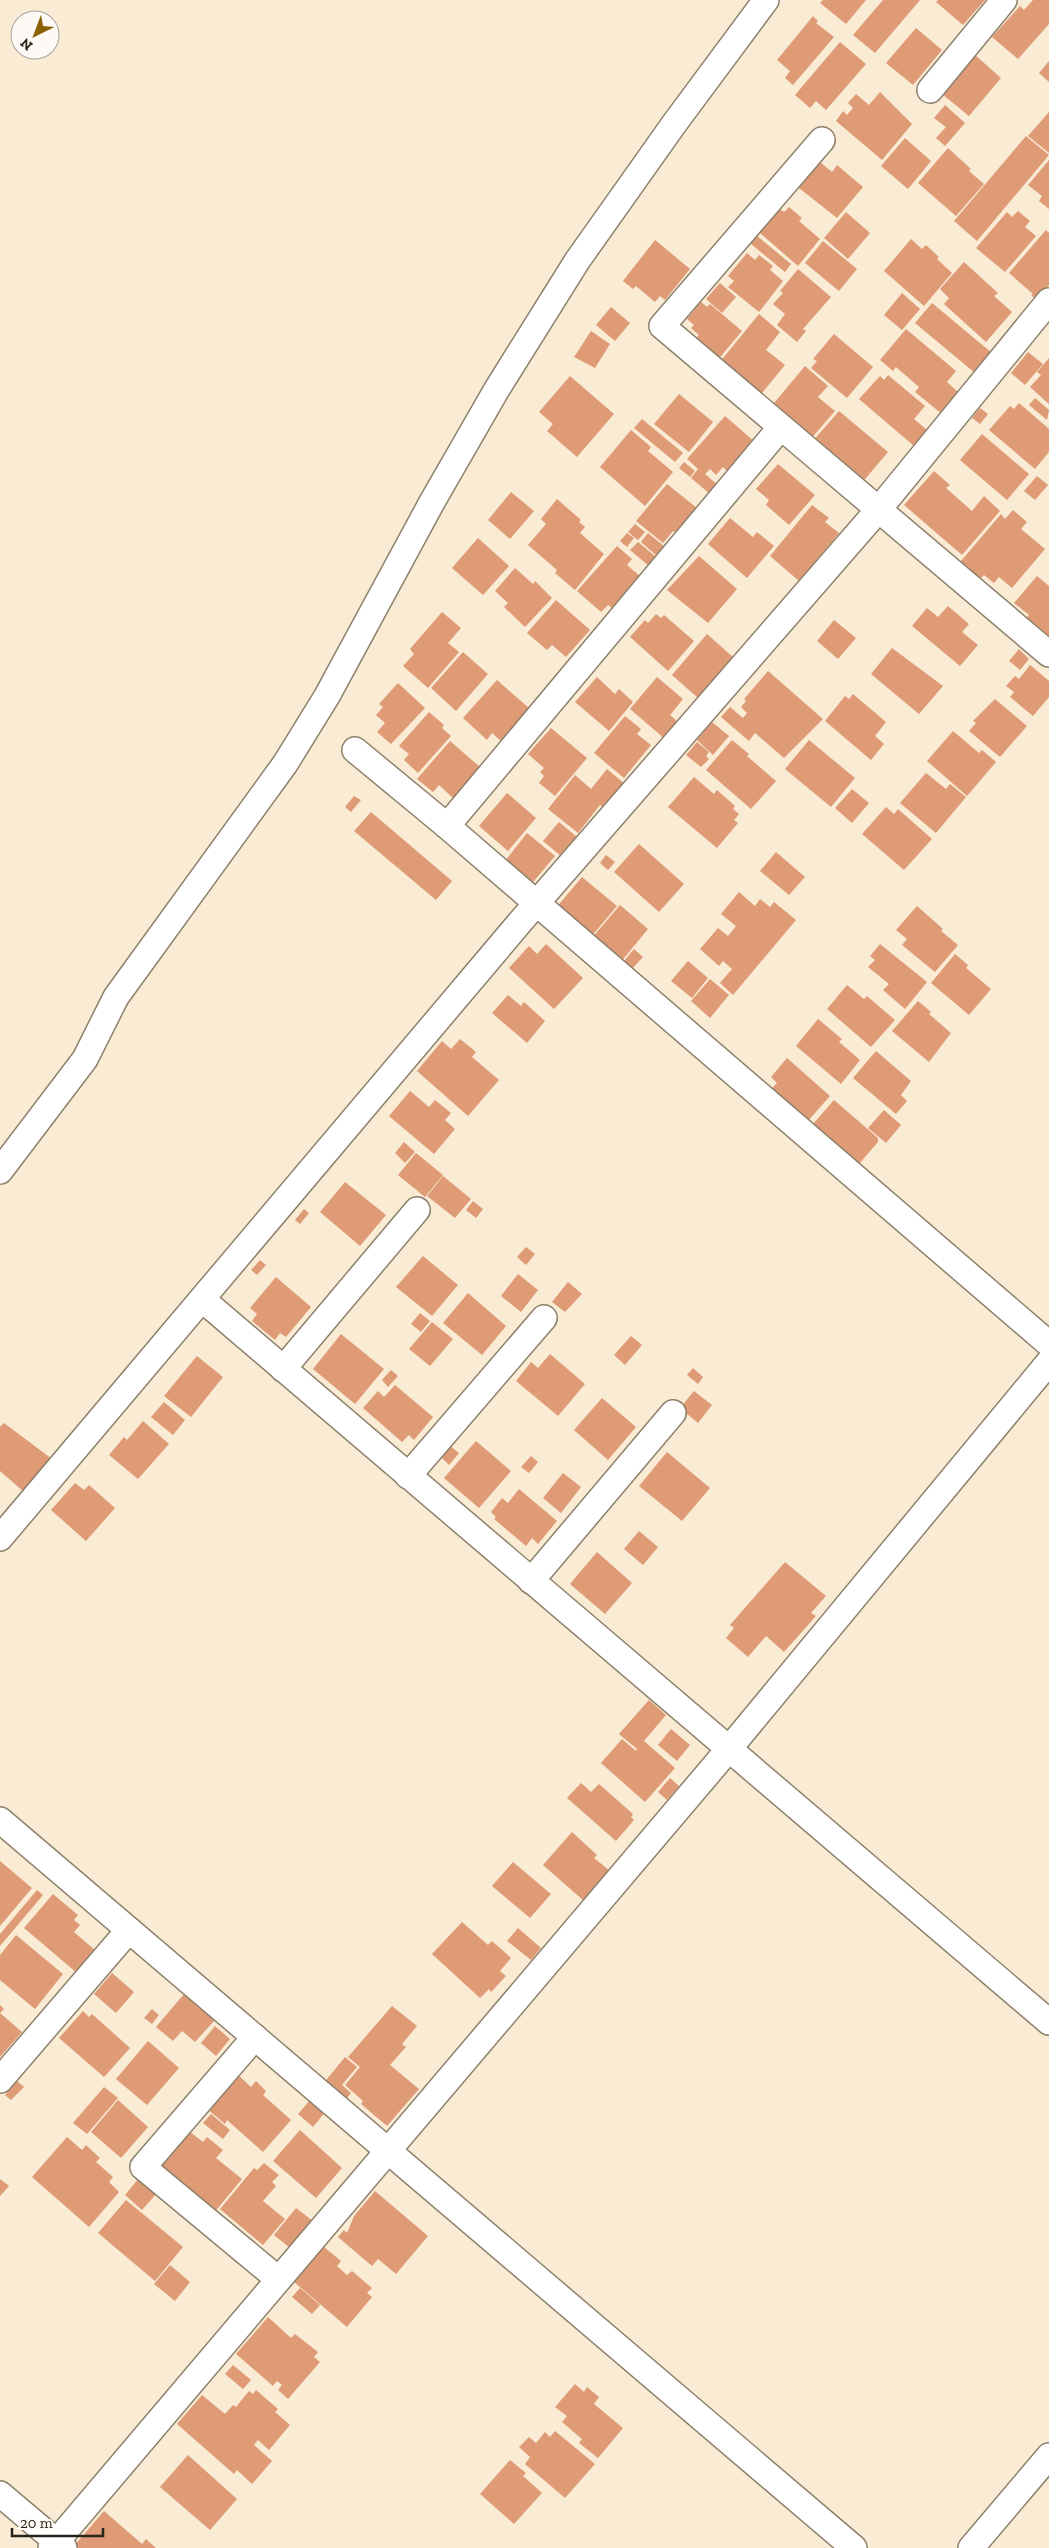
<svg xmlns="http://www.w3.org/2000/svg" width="1049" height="2548" font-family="'Zilla Slab',serif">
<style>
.building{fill:#df9a76}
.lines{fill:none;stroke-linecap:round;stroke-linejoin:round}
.street-casing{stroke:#8e816c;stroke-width:28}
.street{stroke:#fff;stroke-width:25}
</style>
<rect width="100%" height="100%" fill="#f9ebd4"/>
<g class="building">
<polygon points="823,0 866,0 846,24 820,3"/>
<polygon points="883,0 920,0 875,53 853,35"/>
<polygon points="938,0 985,0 963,25 936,2"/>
<polygon points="1033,0 1049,0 1049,24 1018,59 992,37 1020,6 1024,10"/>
<polygon points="813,16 818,21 816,23 834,37 793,85 785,78 790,71 777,60"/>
<polygon points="916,28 942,50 913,85 886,63"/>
<polygon points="840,42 866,64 826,110 816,101 810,108 795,95"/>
<polygon points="975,55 1001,78 969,116 942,94"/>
<polygon points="1049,61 1049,82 1039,73"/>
<polygon points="880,92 912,124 882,160 836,121 843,111 847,115 853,108 848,103 856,94 869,105"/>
<polygon points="945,105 965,123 945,146 936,138 946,127 934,118"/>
<polygon points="1049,112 1049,153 1028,136"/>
<polygon points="1026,136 1049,155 977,241 954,221"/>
<polygon points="905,138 931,161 908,189 881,166"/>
<polygon points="948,148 971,169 969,171 984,184 956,216 918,183"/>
<polygon points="1049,160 1049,209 1039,201 1042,196 1028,185"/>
<polygon points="820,162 832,172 837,165 863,187 837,218 799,188"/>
<polygon points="789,207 802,218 799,221 820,239 798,266 760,233 780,209 784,212"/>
<polygon points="1018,211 1030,221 1025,227 1036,236 1005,272 976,248 1007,212 1012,217"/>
<polygon points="846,212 870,233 848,259 824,238"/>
<polygon points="1046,230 1049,233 1049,285 1036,300 1031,295 1033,294 1009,273"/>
<polygon points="757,236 791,264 785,272 751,244"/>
<polygon points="911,239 922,249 926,245 939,257 937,259 952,273 924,306 884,271"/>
<polygon points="655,240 690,269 665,300 660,296 655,302 636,286 633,289 623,281"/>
<polygon points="823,241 857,269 839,291 805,263"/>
<polygon points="747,253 755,260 759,255 773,266 770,270 783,281 759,312 728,287 734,281 728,276"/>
<polygon points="964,262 998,293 994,296 1012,312 986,342 944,304 949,298 940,289"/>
<polygon points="798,269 831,297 803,329 806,331 797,342 777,325 785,314 773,304 783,293 780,291"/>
<polygon points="720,283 736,297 722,313 706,299"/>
<polygon points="902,293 920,309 902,330 884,315"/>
<polygon points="701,302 707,307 710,304 742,331 717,361 693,342 699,335 691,328 694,325 687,319"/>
<polygon points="932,303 992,353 975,373 915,323"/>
<polygon points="611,307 630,323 615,341 596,325"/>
<polygon points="759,314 780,332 766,350 785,365 757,399 719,363"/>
<polygon points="906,329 956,371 947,382 959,393 942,414 915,392 919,387 896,367 893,371 880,360"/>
<polygon points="591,331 610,344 595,368 574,357"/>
<polygon points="834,334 873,367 847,398 811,368 817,361 813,359"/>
<polygon points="1028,352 1043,364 1025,385 1011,373"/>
<polygon points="1049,358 1049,404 1030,387 1041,375 1037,372"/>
<polygon points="805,366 828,386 818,397 835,411 810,440 769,409"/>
<polygon points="888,375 925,406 914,419 927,430 914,446 859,399 880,376 884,380"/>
<polygon points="570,376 614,414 577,457 547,431 553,424 539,412"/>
<polygon points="679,394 713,422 689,452 654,424"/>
<polygon points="1035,398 1049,410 1047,420 1029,405"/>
<polygon points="1019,403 1049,429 1049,452 1035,469 989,430 1010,406 1014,409"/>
<polygon points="980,408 988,414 980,424 972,418"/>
<polygon points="839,411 888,452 860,485 811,443"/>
<polygon points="725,416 755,442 728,472 723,467 716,475 710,469 705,474 718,485 710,494 691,478 698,469 687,459"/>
<polygon points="642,419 683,453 675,462 634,428"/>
<polygon points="631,430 651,447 648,451 673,472 645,506 600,467"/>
<polygon points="982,434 1029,474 1007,500 960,460"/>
<polygon points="684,462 695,471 690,477 679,468"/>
<polygon points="778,464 815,495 789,525 766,505 769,500 756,489"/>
<polygon points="934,471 950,485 946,488 972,511 984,496 1000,511 962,555 904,505"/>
<polygon points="1037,476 1048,485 1035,500 1024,491"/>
<polygon points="667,484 697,508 676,533 673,531 663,543 636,521"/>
<polygon points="511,492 534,511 510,539 488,520"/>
<polygon points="557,499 581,520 579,522 585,527 580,533 604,554 575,590 555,573 557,570 528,545 546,524 541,519"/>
<polygon points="812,505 829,518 825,522 839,533 799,581 770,556"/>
<polygon points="1013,510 1027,522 1021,529 1045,549 1012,588 999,577 994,583 984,575 975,585 955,568 1001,514 1005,519"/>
<polygon points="730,518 753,537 757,532 774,546 747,578 708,544"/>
<polygon points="635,524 645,532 638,540 628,532"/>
<polygon points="627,533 634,538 627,547 620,541"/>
<polygon points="648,533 665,547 657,556 641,542"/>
<polygon points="478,538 509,566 483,595 452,568"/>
<polygon points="638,542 656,557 649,566 630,550"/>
<polygon points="617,546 632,559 627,565 641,577 613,609 608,605 601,612 577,591"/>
<polygon points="699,556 737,589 708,623 667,590"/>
<polygon points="515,568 533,584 535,581 552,598 525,627 504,607 508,603 495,591"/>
<polygon points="1037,576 1049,586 1049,636 1026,618 1029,615 1014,603"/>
<polygon points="556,600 590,630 566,657 552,645 547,650 527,633"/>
<polygon points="948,606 969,624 962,632 978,645 960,666 912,626 927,608 938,617"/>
<polygon points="442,612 461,628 448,643 459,652 428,688 403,666 414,654 410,649"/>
<polygon points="656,614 661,618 664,615 694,641 668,671 630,637 645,620 648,623"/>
<polygon points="834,620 856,638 838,659 817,641"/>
<polygon points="707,634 734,658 698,698 672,675"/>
<polygon points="892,648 943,686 919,714 871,674"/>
<polygon points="1019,649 1029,659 1020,670 1009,661"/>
<polygon points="463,652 488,674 456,711 431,688"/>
<polygon points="1030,665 1049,681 1049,697 1033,716 1010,697 1014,692 1006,686 1015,676 1019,679"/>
<polygon points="768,671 823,719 784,758 755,733 749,741 721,717 730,707 743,718 747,713 741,707 746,701 744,699"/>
<polygon points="597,677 615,694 619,689 633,702 609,731 575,702"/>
<polygon points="657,677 683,699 670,715 679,723 665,739 630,709"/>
<polygon points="497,680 529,708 501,741 492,733 487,740 463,718"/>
<polygon points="398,683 425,708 391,744 377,732 385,723 376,715 383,707 379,704"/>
<polygon points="853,694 886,722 875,736 884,744 871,760 825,721 845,696 849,699"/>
<polygon points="995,699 1027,726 1000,757 969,731 976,723 973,721"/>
<polygon points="429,712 444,725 442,728 451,736 418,773 404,760 409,754 399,746"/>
<polygon points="625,716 641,729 637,734 651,745 624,778 594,753"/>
<polygon points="712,722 729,736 713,755 697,740"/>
<polygon points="551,728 587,758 555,796 539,783 544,776 540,772 544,768 528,754"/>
<polygon points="953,731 979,753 982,750 996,762 967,796 927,761"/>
<polygon points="732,740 749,754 747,756 776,781 751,809 706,770"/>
<polygon points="809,740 855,778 831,807 785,769"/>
<polygon points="450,741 480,767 453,798 439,785 433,792 417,779"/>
<polygon points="697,742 709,752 706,756 709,759 701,767 686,755"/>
<polygon points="607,769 625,784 604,809 600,805 578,833 548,809 575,775 591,789"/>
<polygon points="926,773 946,789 950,784 966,797 936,833 900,803"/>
<polygon points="694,777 714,794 717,790 735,806 733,809 739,814 734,820 738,823 717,848 668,807"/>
<polygon points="852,789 869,803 852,823 835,808"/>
<polygon points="507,793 536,818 508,851 479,826"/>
<polygon points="354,796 361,800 351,812 345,807"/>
<polygon points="886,807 894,814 898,809 932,839 904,870 862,834"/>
<polygon points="371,812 452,881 436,900 354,831"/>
<polygon points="559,822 577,837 561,856 543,841"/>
<polygon points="527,833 555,856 528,888 502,865"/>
<polygon points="639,844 684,884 659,912 614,872"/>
<polygon points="776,852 805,877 789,895 760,871"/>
<polygon points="606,855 615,862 608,870 600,863"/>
<polygon points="582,877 617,906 590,938 555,909"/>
<polygon points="739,892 755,906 760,899 770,907 774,902 796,920 733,995 720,983 732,969 723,961 719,966 700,949 718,928 728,936 736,926 721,914"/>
<polygon points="620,905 648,929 620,963 591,939"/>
<polygon points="917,906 943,929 941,931 958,945 935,972 902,945 907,939 896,930"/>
<polygon points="546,944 583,978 554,1009 509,968 529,946 537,954"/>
<polygon points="880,944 927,982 905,1009 883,990 889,984 868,967 875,960 870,956"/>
<polygon points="634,949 643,957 628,973 620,966"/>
<polygon points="955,954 968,965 966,968 991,989 969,1015 931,983"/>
<polygon points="688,961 708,978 692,998 671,981"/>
<polygon points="710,979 729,995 710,1018 691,1001"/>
<polygon points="847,985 864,999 867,996 895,1020 871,1047 827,1009"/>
<polygon points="508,995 521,1006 524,1002 545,1021 527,1043 492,1013"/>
<polygon points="918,1001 931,1012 929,1014 951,1033 929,1062 892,1031"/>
<polygon points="818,1019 842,1039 839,1042 860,1060 841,1084 796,1046"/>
<polygon points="460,1039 476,1052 472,1057 499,1080 468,1116 417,1071 442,1041 451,1049"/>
<polygon points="876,1051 911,1081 901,1095 907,1101 896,1114 853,1078"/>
<polygon points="787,1058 830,1096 808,1121 771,1089 777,1083 771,1077"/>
<polygon points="410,1091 429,1107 435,1100 451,1113 445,1120 455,1129 434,1154 389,1116"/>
<polygon points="834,1100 878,1138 878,1142 859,1164 813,1124"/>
<polygon points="884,1110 901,1125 886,1143 868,1128"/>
<polygon points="404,1142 415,1152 405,1163 395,1153"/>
<polygon points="416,1153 443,1175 425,1197 398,1175"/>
<polygon points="443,1176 471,1199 455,1218 427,1196"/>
<polygon points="345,1182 386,1215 360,1246 320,1212"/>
<polygon points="473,1201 483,1209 476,1218 466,1210"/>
<polygon points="304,1209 309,1213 300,1224 295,1220"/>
<polygon points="526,1247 535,1254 526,1265 517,1257"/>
<polygon points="423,1256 458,1285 432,1316 396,1287"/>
<polygon points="260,1260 266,1265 257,1275 251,1270"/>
<polygon points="518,1274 538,1290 521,1312 501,1296"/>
<polygon points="276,1277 311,1307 286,1337 280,1333 275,1340 252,1321 257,1314 250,1308"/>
<polygon points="568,1282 582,1294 565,1312 552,1302"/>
<polygon points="468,1293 506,1326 482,1355 443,1323"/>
<polygon points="420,1313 430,1321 421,1332 411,1324"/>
<polygon points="432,1322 453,1339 430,1366 409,1349"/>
<polygon points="341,1334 384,1369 355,1404 313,1369"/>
<polygon points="631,1336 642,1345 625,1365 614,1355"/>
<polygon points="550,1354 585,1384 558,1416 516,1381 531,1362 538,1368"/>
<polygon points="197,1356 223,1377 191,1417 164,1396"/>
<polygon points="693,1368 703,1377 698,1384 687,1375"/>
<polygon points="391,1370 398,1376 388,1387 382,1380"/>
<polygon points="395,1385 433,1417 414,1440 409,1435 402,1442 363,1408 378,1391 384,1397"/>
<polygon points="694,1391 712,1405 698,1423 680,1408"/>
<polygon points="602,1398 636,1427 608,1460 574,1430"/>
<polygon points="164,1402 185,1420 173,1435 151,1417"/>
<polygon points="143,1421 169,1444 138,1479 109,1455 124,1437 127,1440"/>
<polygon points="4,1423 52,1459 24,1492 0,1471 0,1427"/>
<polygon points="476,1441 511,1471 479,1508 444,1478"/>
<polygon points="450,1446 459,1453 449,1465 441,1457"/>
<polygon points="667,1452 710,1488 682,1521 639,1486"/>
<polygon points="531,1456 538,1462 529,1473 521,1467"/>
<polygon points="563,1473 581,1487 561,1513 543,1498"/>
<polygon points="75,1483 84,1490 89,1485 115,1508 86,1541 51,1510"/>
<polygon points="519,1489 557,1521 538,1544 532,1538 526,1546 494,1519 496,1517 491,1512 502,1498 508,1503"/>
<polygon points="639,1531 658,1547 643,1565 624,1549"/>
<polygon points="597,1552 632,1583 605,1614 570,1584"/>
<polygon points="785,1562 826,1596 811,1613 816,1616 784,1652 766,1636 748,1657 726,1638 734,1628 730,1625"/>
<polygon points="649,1700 666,1715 644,1741 675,1768 645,1802 601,1763 622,1739 636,1751 637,1749 619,1734"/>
<polygon points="671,1729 690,1745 677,1761 658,1745"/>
<polygon points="670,1778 679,1786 667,1800 658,1792"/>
<polygon points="581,1783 591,1792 599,1784 633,1814 631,1817 634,1820 616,1841 567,1798"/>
<polygon points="572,1832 597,1855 594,1858 610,1871 584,1901 543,1865"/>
<polygon points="0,1861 32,1888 0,1926"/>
<polygon points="513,1862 551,1894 530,1918 492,1886"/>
<polygon points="37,1890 43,1895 0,1946 0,1934"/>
<polygon points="53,1894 78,1915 74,1920 80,1925 74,1932 96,1951 77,1973 24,1928"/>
<polygon points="462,1922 488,1945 492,1941 511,1958 500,1971 506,1976 491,1992 489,1989 480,1998 432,1954"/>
<polygon points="518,1928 541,1948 531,1960 507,1941"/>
<polygon points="16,1935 63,1974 35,2009 0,1980 0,1955"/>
<polygon points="112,1973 134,1992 116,2013 94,1994"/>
<polygon points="184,1994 215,2020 195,2042 182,2031 173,2041 156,2027"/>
<polygon points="0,2005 4,2009 0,2013 22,2032 0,2057"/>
<polygon points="392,2006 417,2026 402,2044 406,2047 390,2065 419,2089 387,2126 361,2104 363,2101 345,2085 360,2067 348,2057"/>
<polygon points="152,2009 159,2015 152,2024 144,2018"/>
<polygon points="83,2011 89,2017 92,2014 130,2048 104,2077 59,2038"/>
<polygon points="215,2026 230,2039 216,2056 201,2043"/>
<polygon points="148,2041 179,2068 147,2105 116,2079"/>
<polygon points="345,2057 357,2067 342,2085 351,2093 344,2102 323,2084"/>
<polygon points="236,2073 251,2087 256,2081 266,2091 263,2095 291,2120 263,2152 227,2120 225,2124 206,2108"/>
<polygon points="17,2081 24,2087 11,2100 5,2095"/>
<polygon points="104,2087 118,2098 87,2134 73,2123"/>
<polygon points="311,2099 326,2111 313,2127 298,2114"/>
<polygon points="118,2100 148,2127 121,2158 91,2132"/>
<polygon points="211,2114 230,2130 223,2139 203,2123"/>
<polygon points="300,2130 342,2168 316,2198 273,2161"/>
<polygon points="190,2132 203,2142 207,2137 223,2150 216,2158 242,2179 213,2214 159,2169"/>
<polygon points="67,2137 82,2150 86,2145 100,2158 96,2162 113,2177 109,2182 119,2192 89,2227 32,2177"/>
<polygon points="264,2163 279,2175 272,2182 276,2186 263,2201 285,2219 263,2245 220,2209 254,2168 257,2170"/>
<polygon points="139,2178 157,2193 142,2210 125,2195"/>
<polygon points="0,2179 9,2186 0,2196"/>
<polygon points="375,2191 428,2236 396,2274 378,2259 372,2266 338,2237 344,2230 347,2233 354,2216"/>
<polygon points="126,2200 183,2247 155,2281 98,2233"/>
<polygon points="296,2208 313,2221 290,2248 274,2235"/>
<polygon points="324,2247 341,2261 337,2266 347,2275 352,2271 372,2288 367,2293 372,2297 347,2327 294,2282"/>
<polygon points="170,2265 190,2282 175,2301 154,2284"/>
<polygon points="300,2288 320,2305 312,2314 292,2297"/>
<polygon points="268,2317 291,2338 295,2334 318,2352 314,2357 320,2362 288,2399 278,2390 282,2385 277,2381 273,2386 236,2354"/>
<polygon points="233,2365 251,2380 243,2389 225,2374"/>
<polygon points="575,2384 584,2392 587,2387 599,2397 594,2404 623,2428 598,2458 579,2443 582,2439 562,2422 567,2416 555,2407"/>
<polygon points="256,2390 278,2409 275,2412 290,2425 269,2450 258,2440 254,2445 272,2461 252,2484 237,2470 234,2474 177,2424 202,2395 225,2414 233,2405 236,2407 249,2391 253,2394"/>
<polygon points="555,2431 595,2464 565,2498 525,2464 530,2457 519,2447 529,2437 536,2443 545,2432 550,2437"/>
<polygon points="188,2455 237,2499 210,2530 160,2487"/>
<polygon points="510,2460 526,2473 523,2476 542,2493 514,2524 480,2494"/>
<polygon points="104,2511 142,2544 146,2539 156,2548 76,2548 74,2546"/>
</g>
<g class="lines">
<g class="street-casing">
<g id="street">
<polyline points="930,90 1004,0"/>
<polyline points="822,140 662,326 1049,654"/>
<polyline points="355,750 447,826 1049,1344"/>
<polyline points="447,826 781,427"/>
<polyline points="0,1171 85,1059 116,997 285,764 327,696 432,502 497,389 577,261 674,124 766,0"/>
<polyline points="203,1300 1049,2022"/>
<polyline points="283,1369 417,1210"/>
<polyline points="408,1476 544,1318"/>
<polyline points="0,1538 521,921 879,509 1049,301"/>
<polyline points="531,1581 673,1413"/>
<polyline points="0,1820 854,2548"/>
<polyline points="255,2037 143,2167 278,2279"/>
<polyline points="0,2080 129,1930"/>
<polyline points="0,2494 64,2548"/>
<polyline points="51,2548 728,1750 1049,1362"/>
<polyline points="971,2548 1049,2456"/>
</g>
</g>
<use href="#street" class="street"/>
</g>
<g transform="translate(35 35) rotate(222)"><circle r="24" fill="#fdfaf5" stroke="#a8a49e"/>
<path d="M0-4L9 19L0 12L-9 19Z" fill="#896100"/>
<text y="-8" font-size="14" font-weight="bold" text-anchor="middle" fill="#29241b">N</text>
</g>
<path d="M12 2528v8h91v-8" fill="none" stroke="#29241b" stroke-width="2.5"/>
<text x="20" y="2528" font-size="15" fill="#29241b" stroke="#fdfaf5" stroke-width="4" paint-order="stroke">20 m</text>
</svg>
